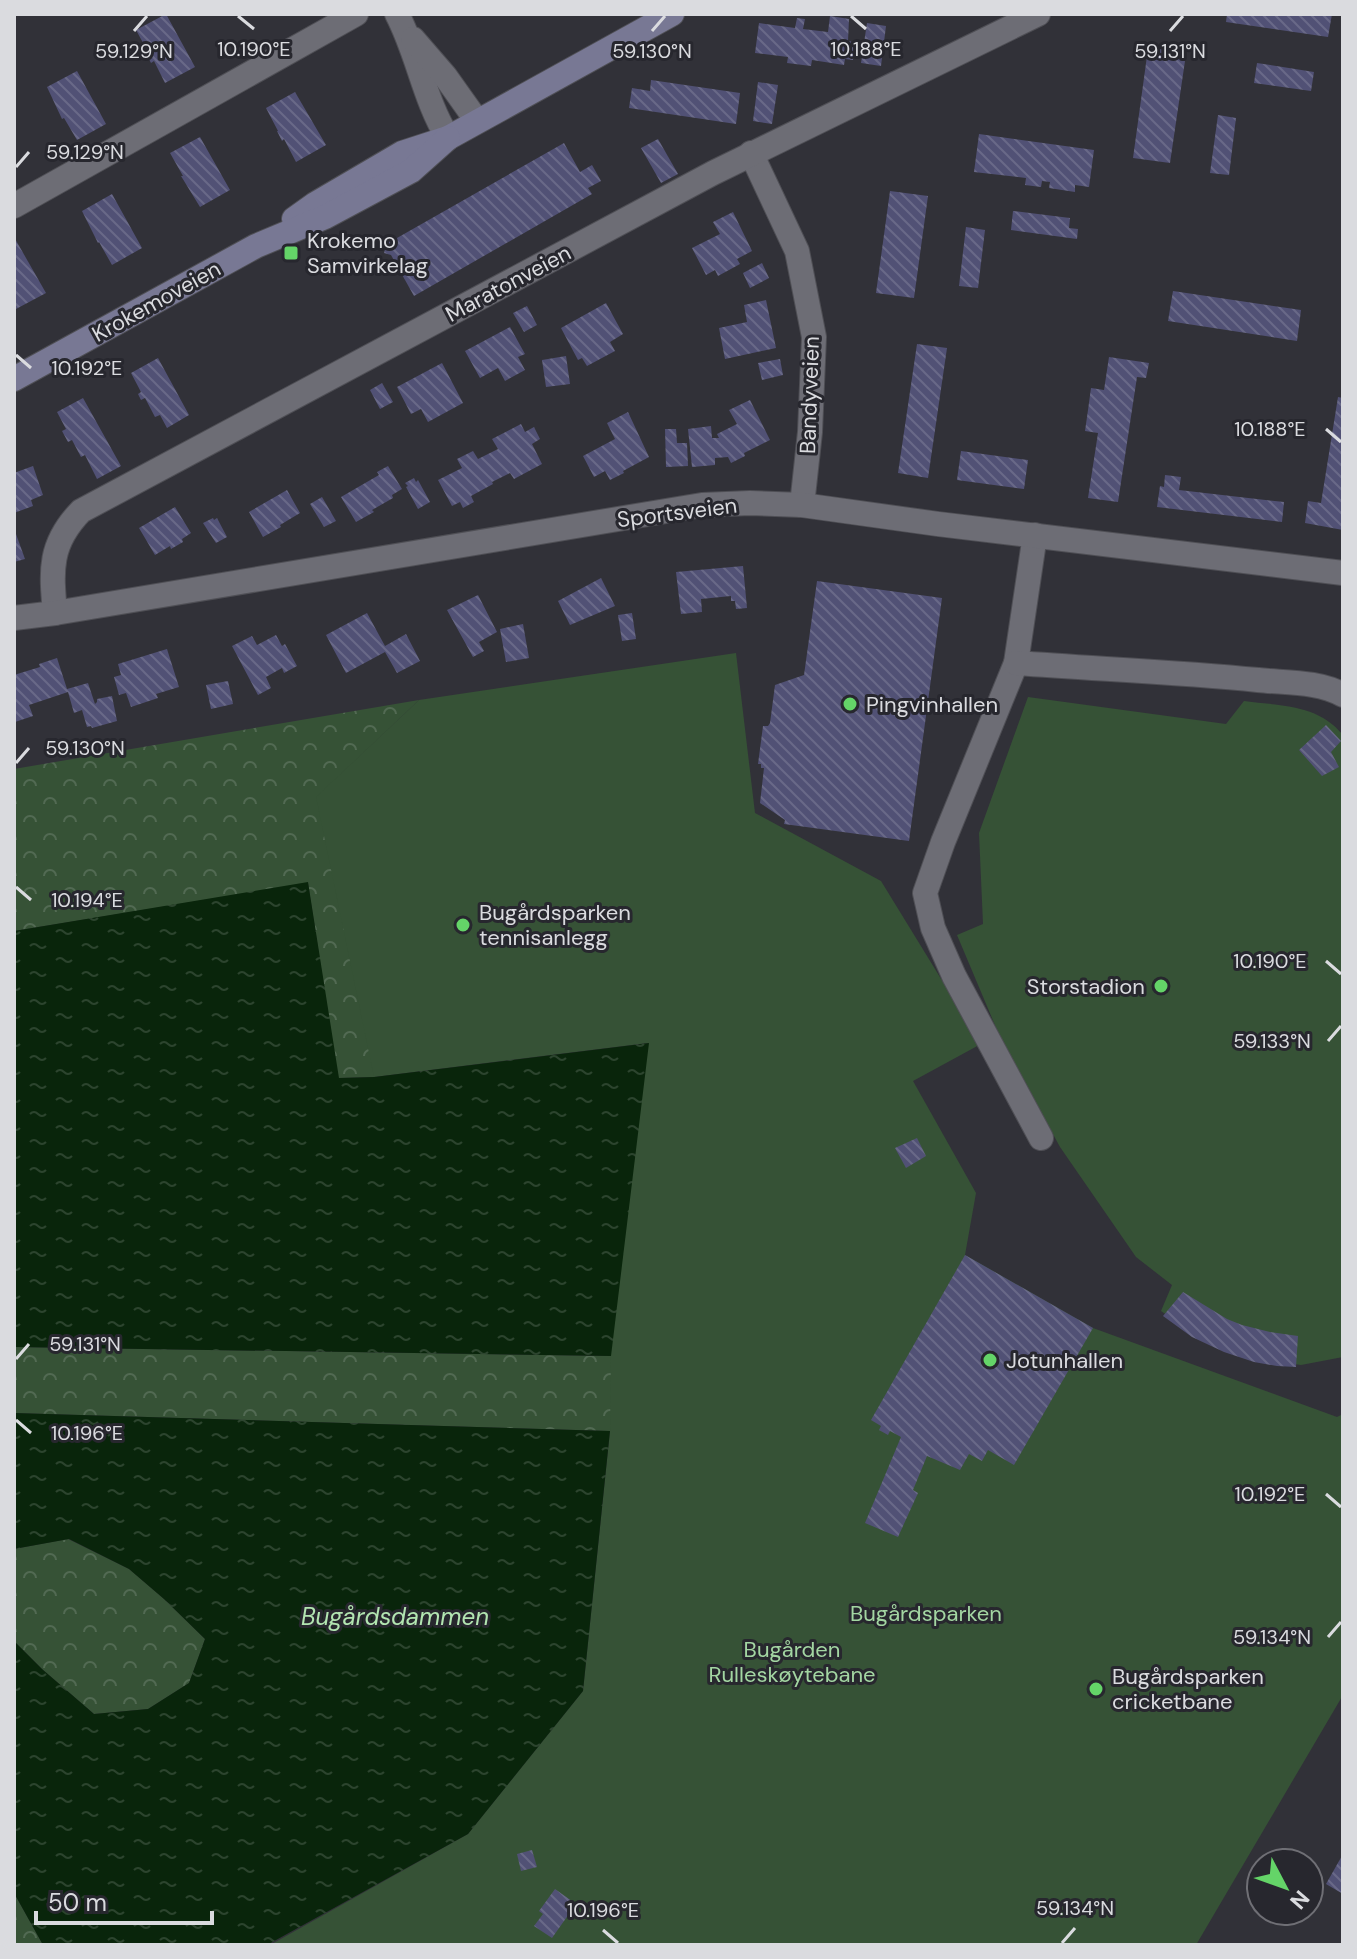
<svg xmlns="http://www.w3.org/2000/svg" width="1357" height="1959" font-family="'DM Sans',sans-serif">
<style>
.forest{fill:url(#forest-crowns)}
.park{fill:#365236}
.water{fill:url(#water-ripples)}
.building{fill:url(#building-back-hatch)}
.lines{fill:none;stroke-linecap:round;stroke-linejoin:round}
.street-casing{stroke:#4f4f55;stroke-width:26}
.secondary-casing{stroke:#4f4f55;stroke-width:26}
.street{stroke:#6d6d75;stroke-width:24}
.secondary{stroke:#787894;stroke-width:24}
.ticks{fill:none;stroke:#dadbdf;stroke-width:3}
.poi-dot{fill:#64d468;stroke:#27272e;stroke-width:3}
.labels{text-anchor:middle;stroke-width:6;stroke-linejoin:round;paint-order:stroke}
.poi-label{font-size:22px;fill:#dadbdf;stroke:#27272e;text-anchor:start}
.street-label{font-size:22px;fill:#dadbdf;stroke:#27272e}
.park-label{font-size:22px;fill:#a3d6a2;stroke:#27272e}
.water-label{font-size:24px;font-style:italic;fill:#b2e5b1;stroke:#27272e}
.ticks-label{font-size:20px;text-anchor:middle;fill:#dadbdf;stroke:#27272e;stroke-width:6;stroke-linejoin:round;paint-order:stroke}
</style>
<defs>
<pattern id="forest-crowns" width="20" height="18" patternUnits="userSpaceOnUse" patternTransform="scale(2)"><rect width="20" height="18" fill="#365236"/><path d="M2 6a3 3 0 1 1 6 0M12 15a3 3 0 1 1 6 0" fill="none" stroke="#526a53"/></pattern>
<pattern id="water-ripples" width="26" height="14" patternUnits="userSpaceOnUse" patternTransform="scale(2)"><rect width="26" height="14" fill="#09250b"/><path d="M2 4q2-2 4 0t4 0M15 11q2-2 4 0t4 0" fill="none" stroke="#2c442e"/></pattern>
<pattern id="building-back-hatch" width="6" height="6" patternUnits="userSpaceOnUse" patternTransform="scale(2)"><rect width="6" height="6" fill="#515175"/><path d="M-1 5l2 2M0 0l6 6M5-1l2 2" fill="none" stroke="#696988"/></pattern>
</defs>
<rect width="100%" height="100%" fill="#313138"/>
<g class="forest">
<polygon points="419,700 317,797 378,1007 374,1077 338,1078 308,883 14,931 14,769"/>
<polygon points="649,1043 630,1428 610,1431 14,1413 14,1347 610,1356"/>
<polygon points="68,1539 129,1569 164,1599 205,1639 189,1683 148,1709 94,1714 42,1669 14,1641 14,1549"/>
<polygon points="14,1893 43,1945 14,1945"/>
</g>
<g class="park">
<polygon points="736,653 755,813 881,881 981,1044 913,1081 976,1193 965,1255 1093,1328 1337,1417 1343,1414 1343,1695 1196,1945 270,1945 468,1834 583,1691 610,1431 611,1356 648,1043 374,1077 316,797 419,700"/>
<path d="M 1028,697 L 1226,724 L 1244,701 C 1281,706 1318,704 1343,735 L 1343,1357 L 1301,1365 L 1247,1357 L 1203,1340 L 1161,1311 L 1172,1285 L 1136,1257 L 1060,1147 L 1000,1037 L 957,935 L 983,924 L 979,833 Z"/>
</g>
<g class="water">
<polygon points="308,882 339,1078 374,1077 649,1043 611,1356 14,1347 14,931"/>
<polygon points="14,1413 610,1431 583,1691 468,1834 267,1945 43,1945 14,1893 14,1641 42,1669 94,1714 148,1709 189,1683 205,1639 164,1599 129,1569 69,1539 14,1549"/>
</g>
<g class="building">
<polygon points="166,14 195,67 165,83 154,61 151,63 146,53 148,52 136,30"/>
<polygon points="1227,14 1332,14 1328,37 1226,22"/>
<polygon points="830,16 849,19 848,41 855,42 853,60 845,59 844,65 812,60 811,66 787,63 788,57 755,53 759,23 795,28 797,18 805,19 803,29 828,32"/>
<polygon points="867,23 886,26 881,66 861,63"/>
<polygon points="1151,45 1184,50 1183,61 1185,61 1170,163 1133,158 1147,56 1149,56"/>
<polygon points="1257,63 1314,72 1311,91 1254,83"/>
<polygon points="77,71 106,124 77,140 64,118 62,119 47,87"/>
<polygon points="651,80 740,93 736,124 629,108 632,88 650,91"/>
<polygon points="758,82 778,85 772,124 753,121"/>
<polygon points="295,92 326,145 296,162 284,139 282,141 277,131 278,131 266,108"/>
<polygon points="1218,115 1236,118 1229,175 1210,173"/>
<polygon points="979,134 1094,150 1089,187 1075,185 1075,192 1049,188 1050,182 1042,181 1041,187 1025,185 1026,178 974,172"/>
<polygon points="200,137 230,190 200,207 181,176 183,176 170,153"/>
<polygon points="658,139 678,174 661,183 641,148"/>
<polygon points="564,143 580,172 592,165 601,181 588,188 592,194 414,296 391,255 384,253 389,236 397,238"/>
<polygon points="890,191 928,196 914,298 876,293"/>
<polygon points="112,194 142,248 112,265 99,242 98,243 82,211"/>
<polygon points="1013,211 1070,218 1069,228 1078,229 1077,239 1011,230"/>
<polygon points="733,212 752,251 737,259 740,264 718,276 715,270 706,275 692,248 720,234 713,222"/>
<polygon points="966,227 985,230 978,288 959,286"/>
<polygon points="14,237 46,293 16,309 14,306"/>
<polygon points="762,263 769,278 750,288 743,273"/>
<polygon points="1173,291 1301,310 1297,341 1168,321"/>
<polygon points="766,300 776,348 725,359 719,328 747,322 744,305"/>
<polygon points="606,303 623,334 610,342 615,351 587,366 582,358 578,360 561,328"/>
<polygon points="527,306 537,325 524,332 513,313"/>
<polygon points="510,327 525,354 518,357 525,370 505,381 498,368 480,378 465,351"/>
<polygon points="917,344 947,348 928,478 898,473"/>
<polygon points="566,356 570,384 546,387 542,360"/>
<polygon points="1109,357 1149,363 1146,378 1137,377 1118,502 1088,498 1098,433 1085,431 1088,410 1091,388 1104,390"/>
<polygon points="158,358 189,415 167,428 160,415 155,417 145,398 141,400 138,394 141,392 131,373"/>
<polygon points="780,359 783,375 762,380 758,363"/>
<polygon points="442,363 463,403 428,422 421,409 411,414 397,387"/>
<polygon points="382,383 393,402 380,409 370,390"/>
<polygon points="1338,397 1343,398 1343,530 1305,523 1308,501 1321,503"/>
<polygon points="83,398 121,466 97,479 85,455 81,457 72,440 68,442 62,431 66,429 57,412"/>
<polygon points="750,400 770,440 744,453 745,456 731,463 728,457 715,458 715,465 692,467 688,429 711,426 712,438 719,438 717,434 737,424 729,410"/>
<polygon points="628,412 649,457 623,471 624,473 610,480 605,471 594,477 583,456 615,439 607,423"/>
<polygon points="521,424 525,432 534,427 540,439 532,444 542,464 514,479 510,473 492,482 493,484 471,496 474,502 463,508 460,502 452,506 438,480 462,468 457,459 473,451 478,459 498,449 492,439"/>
<polygon points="665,429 676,429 677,443 687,443 688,466 666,467"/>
<polygon points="961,451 1028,460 1024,489 957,480"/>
<polygon points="33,466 43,495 31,500 33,506 14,513 14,473"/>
<polygon points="388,466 402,489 392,495 393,498 372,510 374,512 356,522 341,497 379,475 377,472"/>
<polygon points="1165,475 1181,477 1179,490 1284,502 1282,522 1157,507 1160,486 1164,487"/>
<polygon points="414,478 416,482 418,480 430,502 418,509 406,487 408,486 405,483"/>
<polygon points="287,490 300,513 280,525 281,527 263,537 249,512"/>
<polygon points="322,497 336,521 324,527 310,504"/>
<polygon points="175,507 191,533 182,539 183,542 171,549 170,546 155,555 139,528"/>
<polygon points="213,518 214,520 217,518 227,537 216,543 203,523"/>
<polygon points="16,534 25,559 14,562 14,535"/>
<polygon points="743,566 747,608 736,609 735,601 731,601 731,596 701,599 702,612 681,614 676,572"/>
<polygon points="601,578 615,606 570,625 558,601"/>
<polygon points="817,581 942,598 909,841 784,824 785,820 760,803 764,768 761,768 761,764 758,764 763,726 768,726 770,723 775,685 804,675"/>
<polygon points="478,595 497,632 479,642 484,651 473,657 447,610"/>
<polygon points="367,613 385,646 406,634 420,661 397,673 385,652 346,673 326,635"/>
<polygon points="632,613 636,639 622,641 618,615"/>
<polygon points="523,624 529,658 506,662 500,629"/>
<polygon points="276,635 282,646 285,644 297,666 284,673 282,668 266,677 271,688 258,695 232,646 252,636 257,645"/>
<polygon points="167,649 179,687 156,694 158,698 131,707 126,693 119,695 114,677 121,675 118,664"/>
<polygon points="57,658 67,689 88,683 95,704 97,702 97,699 112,696 117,721 92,728 91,726 87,727 82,710 74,713 68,692 29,705 33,716 15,722 14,675 40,667 39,664"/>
<polygon points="228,681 233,704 211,709 206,685"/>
<polygon points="1326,725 1341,741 1331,752 1339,767 1322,776 1299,750"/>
<polygon points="917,1138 926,1156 906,1168 895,1148"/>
<polygon points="965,1255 1093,1328 1014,1465 988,1450 982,1461 969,1454 960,1470 927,1456 913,1490 918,1493 898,1537 865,1523 901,1437 890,1431 888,1435 879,1430 881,1426 871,1420"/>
<polygon points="1183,1292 1227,1319 1242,1325 1270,1332 1298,1336 1296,1367 1277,1366 1254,1362 1224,1352 1192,1337 1163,1316"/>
<polygon points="532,1850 537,1867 521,1871 517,1854"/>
<polygon points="1343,1854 1343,1894 1326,1884"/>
<polygon points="555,1889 576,1904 552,1938 534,1926 543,1914 539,1911"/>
</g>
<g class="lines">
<g class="street-casing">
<g id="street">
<path d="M 397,14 C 418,54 424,99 448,138"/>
<polyline points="413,39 445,76 477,121"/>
<polyline points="751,153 797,251 814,337 810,432 802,505"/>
<polyline points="14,206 356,14"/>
<polyline points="1035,535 1016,663 943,842 925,893 933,928 954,976 1041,1138"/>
<path d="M 55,613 C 51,570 49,544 81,511 L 713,173 L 1038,14"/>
<polyline points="14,618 55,613 702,505 750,503 802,505 938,524 1343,573"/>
<path d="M 1016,663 C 1097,669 1178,672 1258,680 C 1285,683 1319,681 1343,695"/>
</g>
</g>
<g class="secondary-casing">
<g id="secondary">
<polyline points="294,219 315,204 402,153 448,138 672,14"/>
<polyline points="14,379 256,246 325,217 411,171 448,138"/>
</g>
</g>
<use href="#street" class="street"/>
<use href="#secondary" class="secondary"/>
</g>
<path class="ticks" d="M 238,16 L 254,29M 851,16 L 866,29M 134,31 L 147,16M 652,31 L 665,16M 1170,31 L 1183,16M 16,167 L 29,152M 16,355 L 31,368M 1326,429 L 1341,442M 16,763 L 29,748M 16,887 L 31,900M 1326,961 L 1341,974M 1328,1041 L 1341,1026M 16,1359 L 29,1344M 16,1420 L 31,1433M 1326,1494 L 1341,1507M 1328,1637 L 1341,1622M 603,1930 L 618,1943M 1062,1943 L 1075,1928"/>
<g class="poi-dot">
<rect x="283" y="245" width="16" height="16" rx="4"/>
<circle cx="850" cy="704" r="8"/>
<circle cx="463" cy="925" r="8"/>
<circle cx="1161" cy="986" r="8"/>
<circle cx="990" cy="1360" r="8"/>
<circle cx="1096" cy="1689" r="8"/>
</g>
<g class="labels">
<g class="poi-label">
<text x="307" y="248">Krokemo<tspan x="307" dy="25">Samvirkelag</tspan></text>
<text x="866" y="712">Pingvinhallen</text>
<text x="479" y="920">Bugårdsparken<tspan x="479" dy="25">tennisanlegg</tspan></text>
<text x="1145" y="994" text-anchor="end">Storstadion</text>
<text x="1006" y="1368">Jotunhallen</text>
<text x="1112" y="1684">Bugårdsparken<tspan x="1112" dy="25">cricketbane</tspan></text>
</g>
<g class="street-label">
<text transform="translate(508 283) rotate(-28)" y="8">Maratonveien</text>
<text transform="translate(156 301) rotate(-29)" y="8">Krokemoveien</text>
<text transform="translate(809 395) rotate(-88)" y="8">Bandyveien</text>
<text transform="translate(677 512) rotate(-7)" y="8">Sportsveien</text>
</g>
<g class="park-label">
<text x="926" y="1621">Bugårdsparken</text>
<text x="792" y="1657">Bugården<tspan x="792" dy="25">Rulleskøytebane</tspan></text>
</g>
<g class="water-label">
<text x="395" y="1625">Bugårdsdammen</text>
</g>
</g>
<g class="ticks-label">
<text x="254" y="56">10.190°E</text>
<text x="866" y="56">10.188°E</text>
<text x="134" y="58">59.129°N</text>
<text x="652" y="58">59.130°N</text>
<text x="1170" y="58">59.131°N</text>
<text x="85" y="159">59.129°N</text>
<text x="87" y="375">10.192°E</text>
<text x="1270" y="436">10.188°E</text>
<text x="85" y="755">59.130°N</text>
<text x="87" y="907">10.194°E</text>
<text x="1270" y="968">10.190°E</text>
<text x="1272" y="1048">59.133°N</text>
<text x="85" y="1351">59.131°N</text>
<text x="87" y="1440">10.196°E</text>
<text x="1270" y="1501">10.192°E</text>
<text x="1272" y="1644">59.134°N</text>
<text x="1075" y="1915">59.134°N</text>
<text x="603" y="1917">10.196°E</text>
</g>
<rect width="1357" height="1959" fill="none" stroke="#dadbdf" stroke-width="32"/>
<g transform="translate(1285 1887) rotate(131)"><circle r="38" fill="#27272e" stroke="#6f6f75" stroke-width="2"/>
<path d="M0-6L14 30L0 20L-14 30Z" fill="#64d468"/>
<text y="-12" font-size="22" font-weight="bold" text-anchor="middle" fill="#dadbdf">N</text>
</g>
<path d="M36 1911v12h176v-12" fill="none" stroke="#dadbdf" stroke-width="4"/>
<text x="48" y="1911" font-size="24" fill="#dadbdf" stroke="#27272e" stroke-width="6" paint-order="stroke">50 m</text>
</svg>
